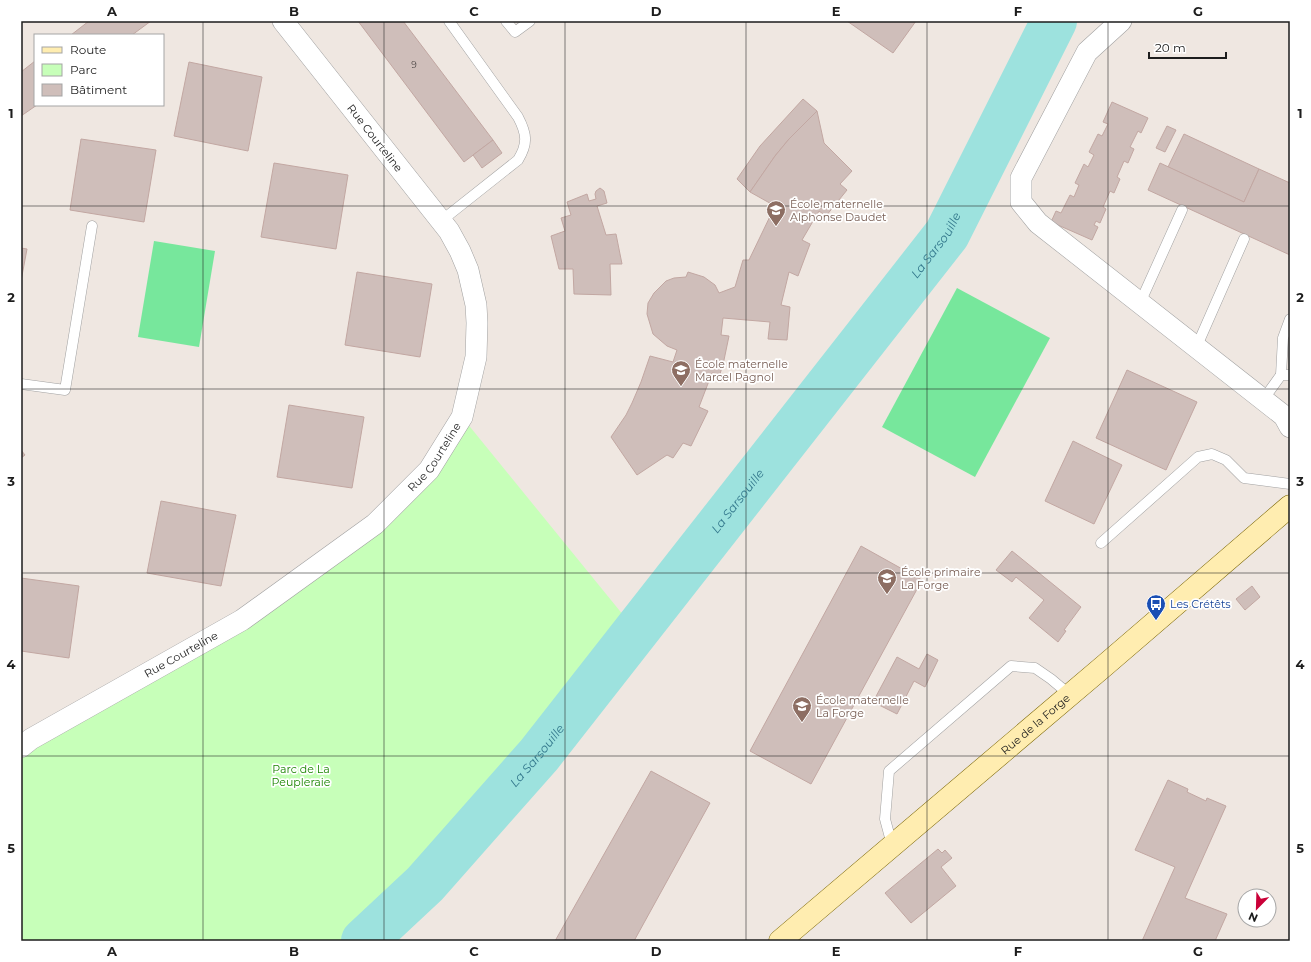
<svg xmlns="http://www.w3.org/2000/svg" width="1311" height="962" font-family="Montserrat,sans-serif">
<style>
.park{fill:#c7ffb9}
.pitch{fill:#77e79c}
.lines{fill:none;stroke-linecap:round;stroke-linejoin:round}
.river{stroke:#9de2de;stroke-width:46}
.building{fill:#cfbeba;stroke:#c2a7a2}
.lane-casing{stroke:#a1a1a1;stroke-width:11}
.street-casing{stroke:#a1a1a1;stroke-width:22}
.secondary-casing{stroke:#786300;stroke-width:23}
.lane{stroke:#fff;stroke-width:10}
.street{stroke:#fff;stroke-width:21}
.secondary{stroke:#ffedb0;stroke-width:22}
.grid{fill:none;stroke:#1d1d1d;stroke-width:1;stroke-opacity:0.55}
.labels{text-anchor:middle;stroke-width:3.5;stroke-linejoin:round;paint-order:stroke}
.number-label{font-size:9px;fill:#4a4544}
.street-label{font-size:11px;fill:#1d1d1d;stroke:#fff}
.education-label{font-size:11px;fill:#785e54;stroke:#fff;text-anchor:start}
.transit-label{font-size:11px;fill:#164399;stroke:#fff;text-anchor:start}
.park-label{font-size:11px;fill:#1a8500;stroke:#fff}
.water-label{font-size:12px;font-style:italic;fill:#34798d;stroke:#fff}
.neatline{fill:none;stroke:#1d1d1d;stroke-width:1.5}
.grid-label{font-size:13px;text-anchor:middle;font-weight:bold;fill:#1d1d1d}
</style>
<rect width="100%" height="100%" fill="#efe7e1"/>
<polygon class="park" points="462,417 637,632 539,755 425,884 364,941 21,941 21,747 112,693 375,524"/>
<g class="pitch">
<polygon points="154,241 215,251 199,347 138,337"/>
<polygon points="957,288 1050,338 975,477 882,427"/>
</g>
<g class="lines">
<path class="river" id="s1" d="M 364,941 L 425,884 L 539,755 L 947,234 L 1054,21"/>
</g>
<g class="building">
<polygon points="89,21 151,21 132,35 71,35"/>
<polygon points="358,21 403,21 493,140 464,162"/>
<polygon points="847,21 916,21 893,53"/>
<polygon points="35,61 35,105 37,105 21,116 21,72"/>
<polygon points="189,62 262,77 248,151 174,136"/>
<polygon points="803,99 817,111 789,139 775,156 750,192 737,179 760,146"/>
<polygon points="1112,102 1148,118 1141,133 1138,131 1130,147 1134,149 1128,163 1124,161 1117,177 1120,179 1114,193 1110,191 1103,207 1106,209 1100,223 1096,221 1094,225 1098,227 1092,240 1051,222 1056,211 1061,213 1070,195 1074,197 1079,185 1075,183 1084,164 1088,167 1094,155 1089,152 1098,134 1102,136 1108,124 1103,122"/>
<polygon points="817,111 824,143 852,171 840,184 847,190 826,216 819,211 802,240 810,244 798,276 789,272 781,305 790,307 787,340 768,339 770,322 723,318 721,335 729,336 724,360 720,374 712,373 699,407 708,411 691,446 683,443 673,458 667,455 637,475 611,437 626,415 632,403 641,382 650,356 673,362 677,350 667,346 653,334 647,314 648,303 654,293 666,281 674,278 686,277 688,272 704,277 715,285 719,293 735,287 743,260 749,260 775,206 750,192 775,156 789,139"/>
<polygon points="1167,126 1176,130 1165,152 1156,148"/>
<polygon points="1184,134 1259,169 1244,202 1168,167"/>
<polygon points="81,139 156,150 144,222 70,210"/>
<polygon points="493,140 502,153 482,168 473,155"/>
<polygon points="274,163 348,175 336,249 261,237"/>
<polygon points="1160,163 1244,202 1259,169 1290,183 1290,255 1148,190"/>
<polygon points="600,188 604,191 607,203 597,206 606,235 616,234 622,264 610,264 611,295 574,294 573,269 559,269 551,236 565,231 561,218 571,215 567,202 587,194 589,201 596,199 595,194 596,191"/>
<polygon points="21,248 27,249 21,281"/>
<polygon points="357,272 432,284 420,357 345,345"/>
<polygon points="1127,370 1197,402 1166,470 1096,438"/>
<polygon points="289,405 364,417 352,488 277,477"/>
<polygon points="1073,441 1122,465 1094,524 1045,501"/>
<polygon points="21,450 25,455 21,458"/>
<polygon points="161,501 236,515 221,586 147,573"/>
<polygon points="861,546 922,580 811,784 750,751"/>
<polygon points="1012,551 1081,607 1064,630 1066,631 1058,642 1029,618 1044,600 1016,577 1012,582 996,570"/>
<polygon points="21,578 79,586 69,658 21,651"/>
<polygon points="1252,586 1260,597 1245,610 1236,599"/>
<polygon points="927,654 938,660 925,687 914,681 897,714 873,702 897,657 919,669"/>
<polygon points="651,771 710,803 634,941 555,941"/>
<polygon points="1168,780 1188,789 1187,792 1206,801 1207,798 1226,806 1185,898 1227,914 1215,941 1142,941 1175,867 1135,850"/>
<polygon points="938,849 942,853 945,850 952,858 941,867 956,886 911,923 885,893"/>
</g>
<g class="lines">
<g class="lane-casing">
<g id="lane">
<polyline points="506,21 515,32 530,21"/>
<path d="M 441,221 L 518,160 C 528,144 527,134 518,117 L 449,21"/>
<polyline points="1140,303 1182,210"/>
<polyline points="1196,348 1244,239"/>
<polyline points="1281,375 1283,338 1290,319"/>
<polyline points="21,384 65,390 92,226"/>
<polyline points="1263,400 1281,375 1290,375"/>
<polyline points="1101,543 1198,457 1212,454 1226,460 1244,478 1290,484"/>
<polyline points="892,845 885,819 889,771 1011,666 1035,668 1051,679 1070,695"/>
</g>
</g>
<g class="street-casing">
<g id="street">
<polyline points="1121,21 1087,52 1021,178 1021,202 1038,223 1284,416 1290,427"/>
<path id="s2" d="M 21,747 L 31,739 L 242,620 L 375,524 L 429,470 L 462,417 L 476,357 L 477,323 L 476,305 L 468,270 L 460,251 L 449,231 L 283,21"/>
</g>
</g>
<g class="secondary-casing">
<g id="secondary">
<path id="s3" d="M 780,941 L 1104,666 L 1290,506"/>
</g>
</g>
<use href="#lane" class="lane"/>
<use href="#street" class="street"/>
<use href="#secondary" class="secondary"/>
</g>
<path class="grid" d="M 203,21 L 203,941M 384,21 L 384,941M 565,21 L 565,941M 746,21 L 746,941M 927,21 L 927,941M 1108,21 L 1108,941M 21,206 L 1290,206M 21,389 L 1290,389M 21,573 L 1290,573M 21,756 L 1290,756"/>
<defs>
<g id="school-pin" transform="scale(1)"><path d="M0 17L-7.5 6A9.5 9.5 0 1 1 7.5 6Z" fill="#8d6e63" stroke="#fff"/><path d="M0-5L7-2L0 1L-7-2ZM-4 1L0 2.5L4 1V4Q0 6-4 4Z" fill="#fff"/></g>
<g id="bus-pin" transform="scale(1)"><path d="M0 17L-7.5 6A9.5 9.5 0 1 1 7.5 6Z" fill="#1a4fb4" stroke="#fff"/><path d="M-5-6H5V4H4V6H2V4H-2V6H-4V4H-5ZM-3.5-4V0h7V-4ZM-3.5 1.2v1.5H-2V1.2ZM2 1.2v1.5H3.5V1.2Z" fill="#fff"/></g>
</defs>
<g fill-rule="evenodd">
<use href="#school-pin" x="776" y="210"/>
<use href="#school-pin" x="681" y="370"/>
<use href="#school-pin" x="887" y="578"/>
<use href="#bus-pin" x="1156" y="604"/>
<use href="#school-pin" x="802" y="706"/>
</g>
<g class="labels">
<g class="number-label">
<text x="414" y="68">9</text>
</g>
<g class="street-label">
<text transform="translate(375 138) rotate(52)" y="4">Rue Courteline</text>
<text dy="4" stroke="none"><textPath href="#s2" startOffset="509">Rue Courteline</textPath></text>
<text dy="4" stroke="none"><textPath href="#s2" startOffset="185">Rue Courteline</textPath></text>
<text dy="4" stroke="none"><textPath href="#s3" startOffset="335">Rue de la Forge</textPath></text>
</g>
<g class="education-label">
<text x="790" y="208">École maternelle<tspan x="790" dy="13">Alphonse Daudet</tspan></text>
<text x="695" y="368">École maternelle<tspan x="695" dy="13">Marcel Pagnol</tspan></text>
<text x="901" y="576">École primaire<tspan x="901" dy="13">La Forge</tspan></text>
<text x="816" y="704">École maternelle<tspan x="816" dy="13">La Forge</tspan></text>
</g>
<g class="transit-label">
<text x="1170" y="608">Les Crétêts</text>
</g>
<g class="park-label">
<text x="301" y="773">Parc de La<tspan x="301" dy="13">Peupleraie</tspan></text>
</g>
<g class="water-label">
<text dy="4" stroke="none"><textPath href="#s1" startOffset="902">La Sarsouille</textPath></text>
<text dy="4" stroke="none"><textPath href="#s1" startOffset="578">La Sarsouille</textPath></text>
<text dy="4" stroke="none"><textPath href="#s1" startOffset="254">La Sarsouille</textPath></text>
</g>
</g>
<rect width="1311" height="962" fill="none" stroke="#ffffff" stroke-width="44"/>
<rect x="34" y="34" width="130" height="72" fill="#ffffff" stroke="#a5a5a5"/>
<rect x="42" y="47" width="20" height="6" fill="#ffedb0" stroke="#a5a5a5"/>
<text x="70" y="54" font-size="12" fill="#1d1d1d">Route</text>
<rect x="42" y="64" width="20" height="12" fill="#c7ffb9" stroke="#a5a5a5"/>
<text x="70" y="74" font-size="12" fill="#1d1d1d">Parc</text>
<rect x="42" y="84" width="20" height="12" fill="#cfbeba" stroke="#a5a5a5"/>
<text x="70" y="94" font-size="12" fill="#1d1d1d">Bâtiment</text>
<g transform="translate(1257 908) rotate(203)"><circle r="19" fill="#ffffff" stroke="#a5a5a5"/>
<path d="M0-3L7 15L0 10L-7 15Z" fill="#ca0038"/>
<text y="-6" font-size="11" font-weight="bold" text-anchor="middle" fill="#1d1d1d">N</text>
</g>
<path d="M1149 52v6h77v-6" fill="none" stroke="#1d1d1d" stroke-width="2"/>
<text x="1155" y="52" font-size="12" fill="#1d1d1d" stroke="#ffffff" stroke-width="3" paint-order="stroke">20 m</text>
<rect x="22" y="22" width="1267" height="918" class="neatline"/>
<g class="grid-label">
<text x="112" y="16">A</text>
<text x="294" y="16">B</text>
<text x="474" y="16">C</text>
<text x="656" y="16">D</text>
<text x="836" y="16">E</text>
<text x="1018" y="16">F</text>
<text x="1198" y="16">G</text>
<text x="11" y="118">1</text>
<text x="1300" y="118">1</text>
<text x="11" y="302">2</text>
<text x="1300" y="302">2</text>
<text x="11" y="486">3</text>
<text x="1300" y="486">3</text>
<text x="11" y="669">4</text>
<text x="1300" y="669">4</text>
<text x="11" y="853">5</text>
<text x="1300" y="853">5</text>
<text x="112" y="956">A</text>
<text x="294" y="956">B</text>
<text x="474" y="956">C</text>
<text x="656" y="956">D</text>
<text x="836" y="956">E</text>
<text x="1018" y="956">F</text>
<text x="1198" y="956">G</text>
</g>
</svg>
